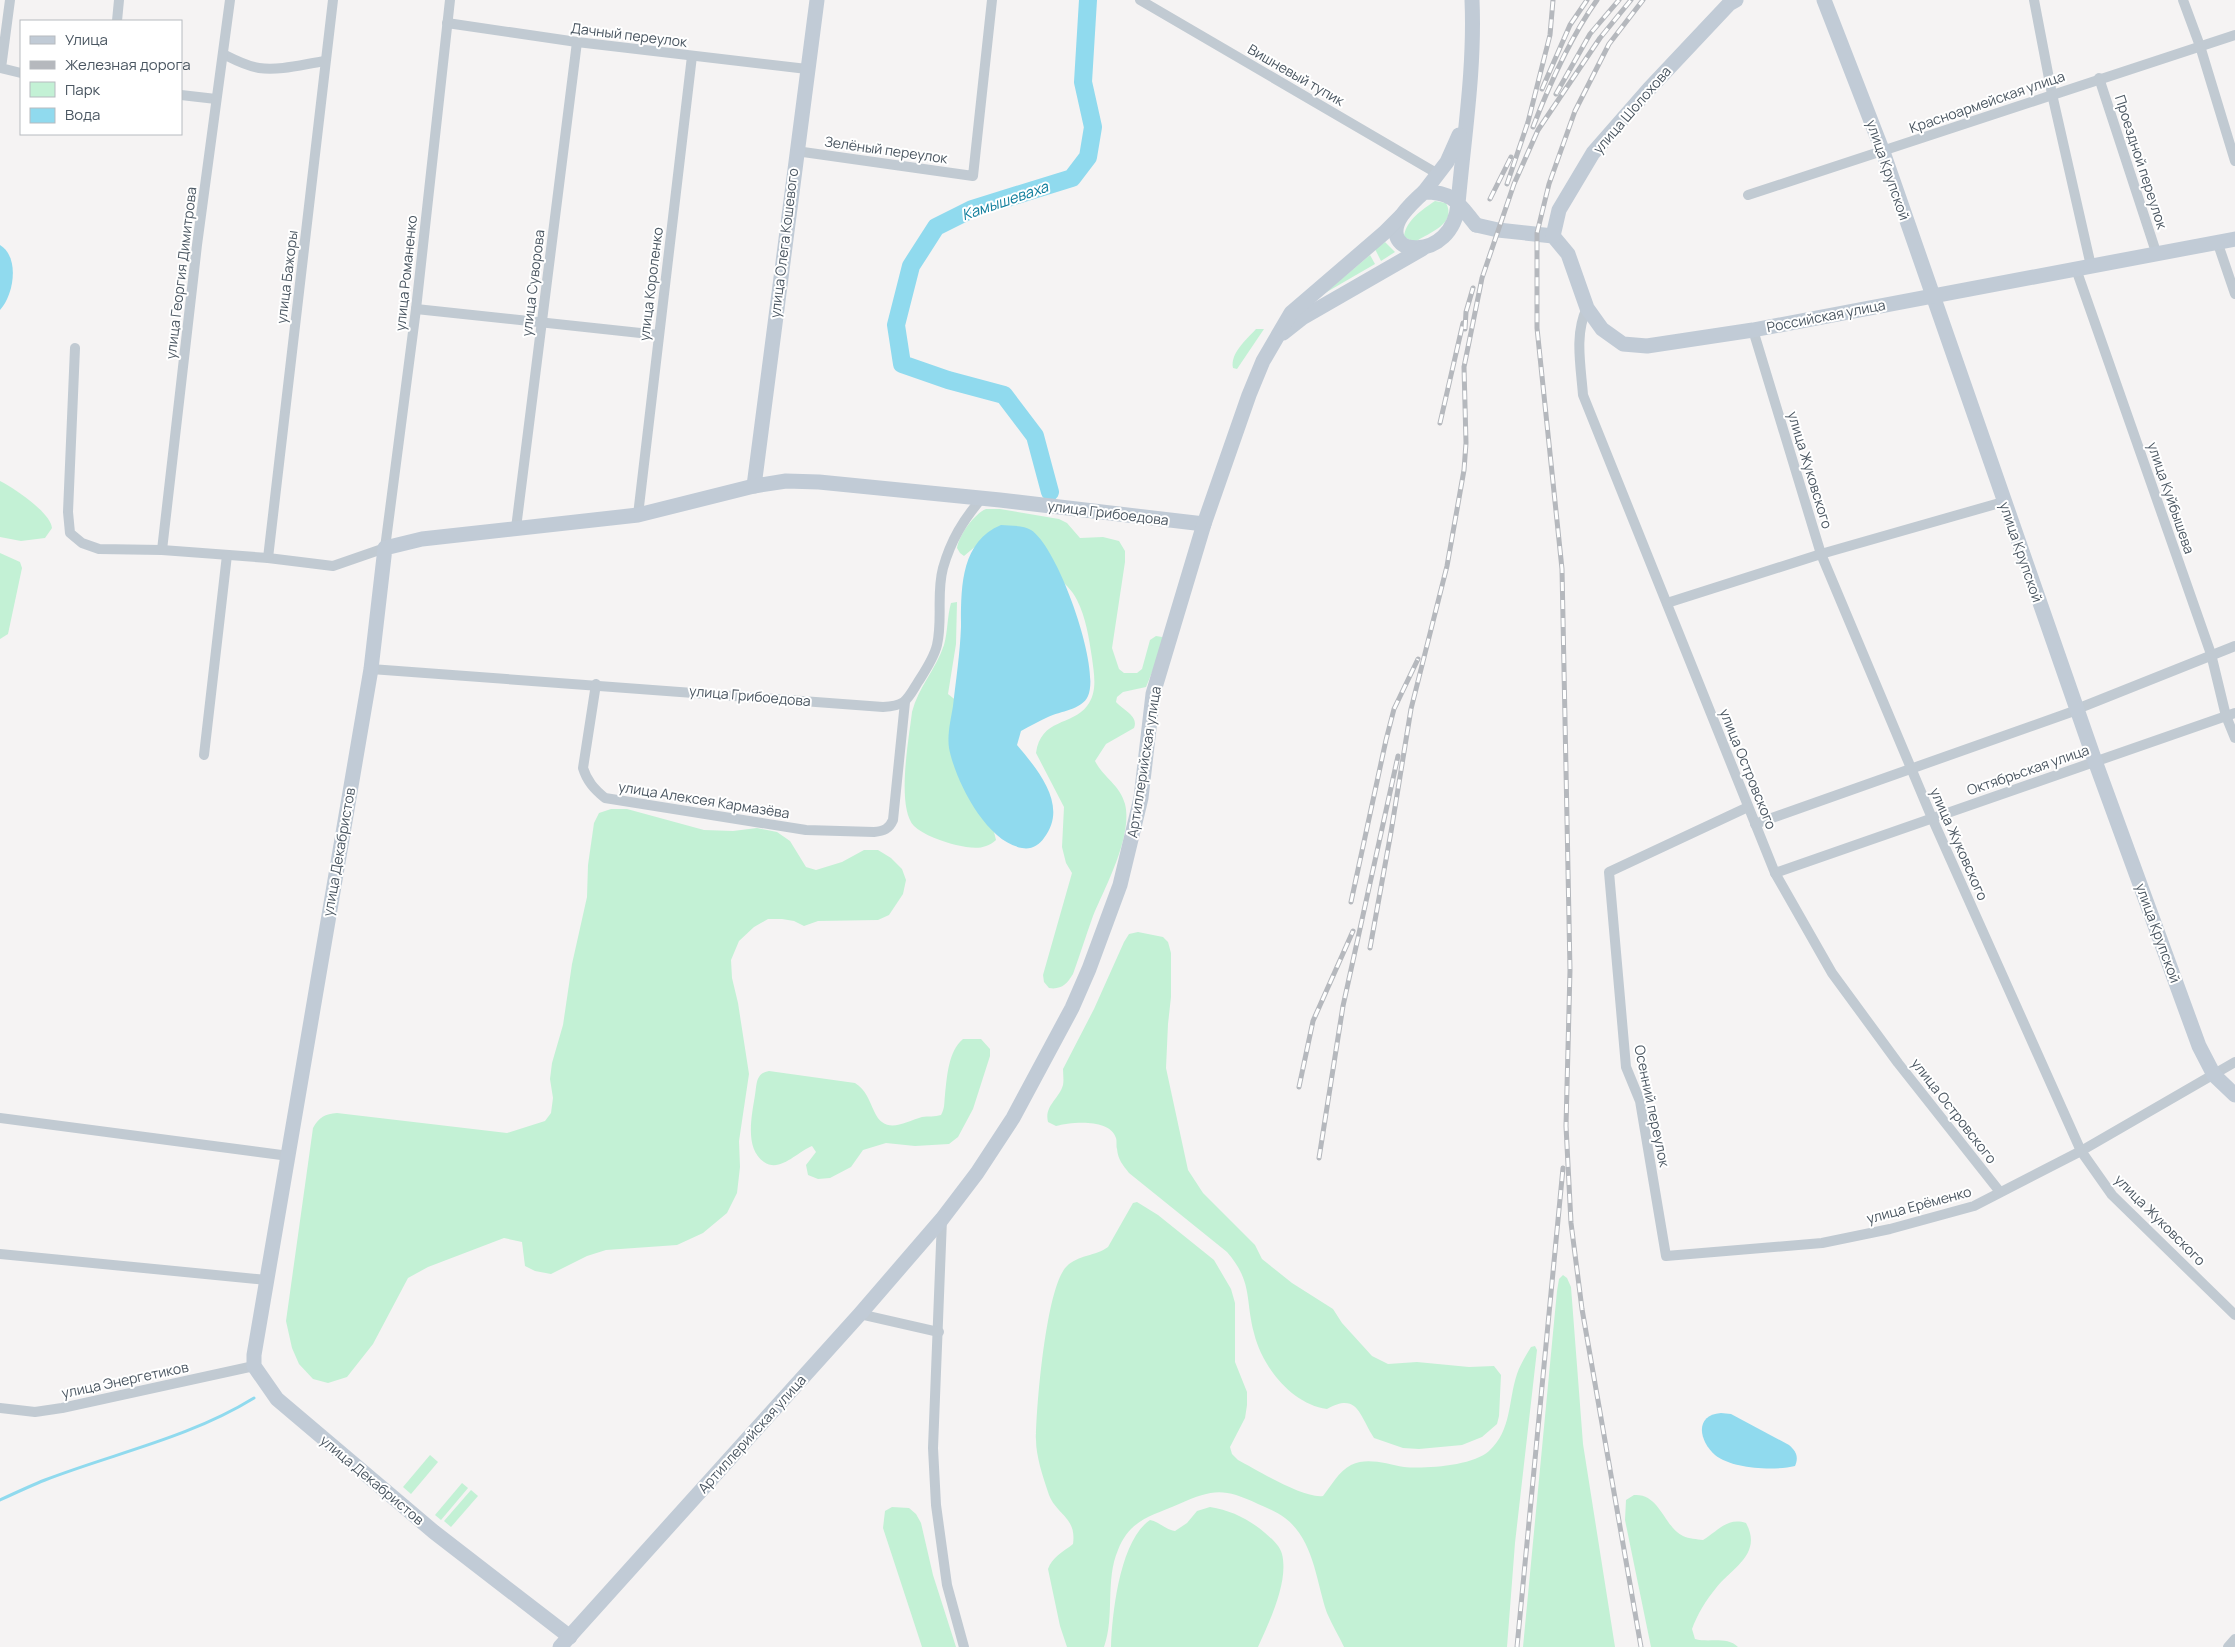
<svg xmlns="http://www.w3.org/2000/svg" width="2235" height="1647" font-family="Manrope,sans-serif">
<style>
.green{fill:#c3f1d5}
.water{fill:#90daee}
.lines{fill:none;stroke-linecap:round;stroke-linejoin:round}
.stream{stroke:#90daee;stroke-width:3}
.river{stroke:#90daee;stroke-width:18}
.street{stroke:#c1cad2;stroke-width:10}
.secondary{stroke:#c1cbd6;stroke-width:15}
.rail-casing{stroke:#b5b8bd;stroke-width:5}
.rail{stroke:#fff;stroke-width:3;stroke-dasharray:9;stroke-linecap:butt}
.labels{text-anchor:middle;stroke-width:4;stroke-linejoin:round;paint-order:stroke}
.street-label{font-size:14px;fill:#4a5661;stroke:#fff}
.water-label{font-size:15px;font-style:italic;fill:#0c7c9b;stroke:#fff}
</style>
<rect width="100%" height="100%" fill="#f5f3f3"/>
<g class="green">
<path d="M 1435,201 L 1446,203 C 1457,224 1430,232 1415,242 L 1404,237 C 1405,221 1423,209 1435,201 Z"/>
<polygon points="1385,242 1395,252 1381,261 1375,249"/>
<polygon points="1370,255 1375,264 1325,293"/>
<path d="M 1256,329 L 1264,329 L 1237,369 L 1233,368 C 1230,353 1247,339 1256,329 Z"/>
<path d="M 0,481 C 14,488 50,512 52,528 L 45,538 L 21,541 L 0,537 Z"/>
<path d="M 986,509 L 1000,509 L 1059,519 L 1067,523 L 1080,538 L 1103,537 L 1119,541 L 1125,551 L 1125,562 L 1112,648 L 1119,669 L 1124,673 L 1137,673 L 1142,669 L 1150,640 L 1156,636 L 1162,637 L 1164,643 L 1146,687 L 1123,692 L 1117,697 L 1116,702 C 1123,710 1139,716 1134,728 L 1106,744 L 1095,761 C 1103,777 1120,785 1125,804 C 1133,836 1105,887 1093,916 C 1086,935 1080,955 1073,974 C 1067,984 1061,990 1049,988 L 1044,982 L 1043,975 L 1072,873 L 1066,863 L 1062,847 L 1064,807 L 1036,753 C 1041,718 1072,726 1087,706 C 1098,692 1094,674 1092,658 C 1089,638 1086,618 1077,600 C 1065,574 1013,549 989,535 L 964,556 L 960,553 L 957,548 C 959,535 974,514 986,509 Z"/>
<polygon points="0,553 20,562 22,568 8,634 0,639"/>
<path d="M 957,602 L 956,644 L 948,694 L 963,706 L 996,840 C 984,851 971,848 956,845 C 944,842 923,835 914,826 C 896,807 909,738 912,712 C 918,688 936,669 944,645 C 948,631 947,617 951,603 Z"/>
<path d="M 611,809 L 627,809 L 704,830 L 733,831 L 757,828 L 777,832 L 790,841 L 806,867 L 816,870 L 842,862 L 864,850 L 878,850 L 891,858 L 902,869 L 906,880 L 903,894 L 889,915 L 878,920 L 818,921 L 804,926 L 794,921 L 782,919 L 768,919 L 754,927 L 739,941 L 731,960 L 732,978 L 738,1003 L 749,1074 L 739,1141 L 740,1167 L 737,1193 L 727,1213 L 703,1233 L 677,1245 L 606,1250 L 587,1256 L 551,1274 L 535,1271 L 525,1266 L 522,1242 L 504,1238 L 428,1267 L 408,1278 L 373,1344 L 347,1377 L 328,1383 L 313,1379 L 299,1364 L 292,1348 L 286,1321 L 313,1128 C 319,1117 325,1114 337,1113 L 507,1133 L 545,1121 L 551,1113 L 553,1098 L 550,1079 L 552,1063 L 563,1025 L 572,964 L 587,897 L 588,865 L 594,823 L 599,813 Z"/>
<path d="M 1138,932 L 1163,937 L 1168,942 L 1171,953 L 1171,997 L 1168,1024 L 1166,1068 L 1188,1170 L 1203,1193 L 1255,1245 L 1262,1259 L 1292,1283 L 1333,1309 L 1342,1323 L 1372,1356 L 1388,1364 L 1417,1362 L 1469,1367 L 1494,1366 L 1501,1375 L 1499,1416 L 1497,1424 L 1482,1437 L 1462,1445 L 1419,1449 L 1403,1448 L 1374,1438 C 1359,1415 1358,1392 1327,1409 C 1292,1404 1262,1367 1254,1333 C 1245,1299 1253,1282 1227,1252 L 1129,1173 C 1123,1165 1118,1160 1117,1149 C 1116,1146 1117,1141 1116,1138 C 1110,1118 1071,1122 1056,1126 L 1048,1122 C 1044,1106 1059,1099 1063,1085 C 1064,1080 1063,1074 1063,1069 L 1094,1009 L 1124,942 L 1129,934 Z"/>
<path d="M 963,1039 L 981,1039 L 990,1049 L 990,1056 L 973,1109 L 958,1137 L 949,1144 L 915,1146 L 886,1143 L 863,1150 L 851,1167 L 830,1178 L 818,1179 L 808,1175 L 806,1165 L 816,1152 L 812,1146 C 797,1152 780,1173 764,1162 C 744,1148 752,1115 755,1095 C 756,1090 756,1081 759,1077 C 761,1073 765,1072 769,1071 L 855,1083 C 866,1090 869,1100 874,1111 C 885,1136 904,1122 922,1117 C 928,1116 935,1117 941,1115 C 945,1108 944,1103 945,1095 C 947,1078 948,1051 963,1039 Z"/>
<path d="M 1137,1202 L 1158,1215 L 1214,1260 L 1231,1289 L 1235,1303 L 1235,1362 L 1247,1392 L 1247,1405 L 1245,1418 L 1230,1447 L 1232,1454 L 1238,1460 C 1257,1470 1304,1499 1323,1496 C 1331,1486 1339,1471 1351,1465 C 1368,1457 1386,1464 1404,1467 C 1424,1469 1473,1466 1489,1451 C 1512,1430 1508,1401 1517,1374 C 1520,1365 1526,1355 1531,1347 L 1535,1346 L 1537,1350 L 1515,1543 L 1507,1647 L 1344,1647 C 1339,1636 1332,1625 1327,1613 C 1316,1581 1314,1540 1285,1518 C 1277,1512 1267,1508 1258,1504 C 1223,1488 1214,1489 1179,1504 C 1152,1516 1130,1519 1118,1550 C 1105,1580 1115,1617 1104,1647 L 1067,1647 L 1060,1626 L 1048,1569 C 1052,1557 1063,1552 1073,1544 C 1077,1516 1055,1515 1048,1492 C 1043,1477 1036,1456 1036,1440 C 1036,1409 1046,1285 1067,1266 C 1078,1255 1096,1256 1108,1247 L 1133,1203 Z"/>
<polygon points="1563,1275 1567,1278 1571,1287 1583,1444 1615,1647 1523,1647 1557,1291 1559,1279"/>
<polygon points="430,1455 438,1462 411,1494 403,1487"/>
<polygon points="462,1483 468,1488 441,1520 435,1515"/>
<polygon points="471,1490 478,1496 451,1527 444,1521"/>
<path d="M 1634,1495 C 1660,1493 1664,1527 1683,1536 C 1689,1539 1697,1539 1703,1540 C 1718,1531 1727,1517 1746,1523 C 1763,1554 1732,1568 1716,1588 C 1706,1600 1697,1615 1692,1629 L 1695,1639 C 1708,1643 1727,1636 1738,1647 L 1651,1647 L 1625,1520 L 1626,1500 Z"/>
<polygon points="892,1507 909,1508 916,1514 921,1523 933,1575 956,1647 922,1647 883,1528 885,1511"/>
<path d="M 1210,1507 C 1229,1510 1244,1517 1259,1528 C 1267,1535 1279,1543 1282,1554 C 1289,1582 1269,1622 1258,1647 L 1111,1647 C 1112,1613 1120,1540 1150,1520 C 1160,1522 1164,1529 1175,1531 L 1187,1523 L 1197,1511 Z"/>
</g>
<g class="water">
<path d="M 0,245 C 20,257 14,295 0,310 Z"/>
<path d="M 1001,525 C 1010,526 1024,525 1031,530 C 1058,547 1101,668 1088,696 C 1082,710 1060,711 1048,717 C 1039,721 1030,726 1021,731 L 1017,745 C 1038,770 1069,806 1044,838 C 1039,845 1031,850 1022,848 C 986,842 955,780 949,748 C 947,734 951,719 953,706 C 956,680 960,653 961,627 C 961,589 960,542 1001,525 Z"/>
<path d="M 1721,1413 L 1731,1414 L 1789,1445 C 1796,1451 1799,1457 1795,1466 C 1774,1471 1732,1469 1715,1455 C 1699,1441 1694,1415 1721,1413 Z"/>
</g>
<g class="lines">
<path class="stream" d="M 0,1500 C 15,1493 30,1486 45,1480 C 115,1453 189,1438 254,1398"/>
<polyline class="river" points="1050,492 1035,436 1004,395 948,380 902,364 896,325 911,266 936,227 972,209 1072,178 1088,157 1093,127 1083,82 1088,0"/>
<g class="street">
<polyline points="10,0 1,68 21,73"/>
<polyline points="1140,0 1438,174"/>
<polyline points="2034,0 2052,94 2091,266"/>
<polyline points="2183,0 2200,46 2235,161"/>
<polyline points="117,21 119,0"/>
<polyline points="447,23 577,42 807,69"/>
<path d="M 223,54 C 235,60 246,66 259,68 C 280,71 304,64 325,61"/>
<polyline points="2099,78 2157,255"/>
<polyline points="181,95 216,99"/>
<polyline points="796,151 973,176 992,0"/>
<polyline points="1748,195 2235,35"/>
<polyline points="2218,244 2235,294"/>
<polyline points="2076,269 2211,654 2226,716 2235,738"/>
<path d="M 1587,308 C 1574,334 1581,367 1583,395 L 1775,873 L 1832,973 L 1898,1063 L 2000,1192"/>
<polyline points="416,309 659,335"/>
<polyline points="1753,330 1821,554 1932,818 2081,1151 2112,1195 2235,1315"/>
<polyline points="75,348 68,512 70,533 82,543 99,549 162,550 268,558 333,566 385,548 416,309 450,0"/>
<polyline points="638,515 692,56"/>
<polyline points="516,528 577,42"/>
<polyline points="162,550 197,245 230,0"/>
<polyline points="268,558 333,0"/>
<polyline points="1667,603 1821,554 2003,502"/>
<path d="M 371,669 L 883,707 C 906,706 907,700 918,682 C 925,671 934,658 937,645 C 943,619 936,594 943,568 C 951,540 963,520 982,498"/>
<path d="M 596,684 L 583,768 C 587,781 594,789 605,798 L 806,830 L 874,832 C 884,831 889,829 893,820 L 905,702"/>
<polyline points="2077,709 2235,646"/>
<polyline points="204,755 227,555"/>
<polyline points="1748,807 1609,872 1626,1067 1640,1101 1666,1256 1822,1243 1890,1229 1974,1206 2081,1151 2235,1062"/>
<polyline points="1755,824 2077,710"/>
<polyline points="1775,873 2235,713"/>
<polyline points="0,1118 289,1156"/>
<polyline points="942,1219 933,1448 936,1505 947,1585 964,1647"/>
<polyline points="0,1254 267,1280"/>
<polyline points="860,1314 939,1332"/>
<polyline points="0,1408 35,1412 62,1408 254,1366"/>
<polyline points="2228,1647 2235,1639"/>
</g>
<g class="secondary">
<path d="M 1472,0 C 1475,68 1464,136 1458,204 C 1453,263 1374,258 1402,215 C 1408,207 1416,199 1424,192 C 1454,192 1458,203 1476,225"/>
<polyline points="1824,0 1883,152 2095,761 2199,1046 2214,1075 2235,1095"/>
<polyline points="1424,192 1447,162 1459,135"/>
<polyline points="1476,225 1498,230 1553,236 1568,254 1587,308 1602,329 1623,344 1647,346 1753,330 2235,239"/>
<polyline points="1553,236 1559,210 1593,153 1649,89 1729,4 1736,0"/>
<polyline points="1283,333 1302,318 1422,249"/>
<polyline points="754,486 817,0"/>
<polyline points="570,1637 434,1532 277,1399 254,1366 254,1355 371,669 385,548 422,539 638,515 754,486 786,481 819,482 1000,500 1204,524"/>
<polyline points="560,1647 860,1314 942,1219 977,1173 1013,1118 1072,1008 1089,969 1120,885 1141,798 1153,694 1204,524 1249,395 1263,361 1291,313 1384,233 1401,216"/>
</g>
<g class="rail-casing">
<g id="rail">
<polyline points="1542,89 1570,25 1587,0"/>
<polyline points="1556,94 1590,34 1619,0"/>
<path d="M 1533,127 C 1550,83 1570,38 1597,0"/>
<polyline points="1507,184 1528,122 1550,35 1553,0"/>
<polyline points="1490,199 1511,157"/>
<polyline points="1465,329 1466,312 1473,288"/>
<polyline points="1440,423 1463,323"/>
<polyline points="1351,902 1386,740 1394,709 1418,659"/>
<polyline points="1370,948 1391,832 1411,709 1447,566 1464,470 1466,443 1464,367 1482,278 1514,184 1538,130 1600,38 1631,0"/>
<polyline points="1299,1087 1313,1021 1353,931"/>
<polyline points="1319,1158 1343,1006 1398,756"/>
<polyline points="1517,1647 1563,1168"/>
<polyline points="1641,1647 1582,1309 1571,1223 1566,1126 1570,970 1562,569 1537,328 1537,233 1549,184 1575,111 1609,44 1643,0"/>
</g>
</g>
<use href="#rail" class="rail"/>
</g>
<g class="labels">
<g class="street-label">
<text transform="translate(629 35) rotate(7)" y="5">Дачный переулок</text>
<text transform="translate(1296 75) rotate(30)" y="5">Вишневый тупик</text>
<text transform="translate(1987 102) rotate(-19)" y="5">Красноармейская улица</text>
<text transform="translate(1632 110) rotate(-49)" y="5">улица Шолохова</text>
<text transform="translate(886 150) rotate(8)" y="5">Зелёный переулок</text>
<text transform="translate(2141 162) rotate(72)" y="5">Проездной переулок</text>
<text transform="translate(1888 170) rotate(71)" y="5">улица Крупской</text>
<text transform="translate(784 243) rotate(-83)" y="5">улица Олега Кошевого</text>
<text transform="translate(181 273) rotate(-83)" y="5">улица Георгия Димитрова</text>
<text transform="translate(406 273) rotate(-84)" y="5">улица Романенко</text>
<text transform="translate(287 277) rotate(-83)" y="5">улица Бажоры</text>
<text transform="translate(533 283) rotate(-83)" y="5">улица Суворова</text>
<text transform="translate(651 284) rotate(-83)" y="5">улица Короленко</text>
<text transform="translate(1826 316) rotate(-11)" y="5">Российская улица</text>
<text transform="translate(1810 470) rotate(73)" y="5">улица Жуковского</text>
<text transform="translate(2171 498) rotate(71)" y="5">улица Куйбышева</text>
<text transform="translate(1108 513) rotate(7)" y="5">улица Грибоедова</text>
<text transform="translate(2021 552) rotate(71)" y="5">улица Крупской</text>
<text transform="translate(750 696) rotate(5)" y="5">улица Грибоедова</text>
<text transform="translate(1144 762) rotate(-81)" y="5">Артиллерийская улица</text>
<text transform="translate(1748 769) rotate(68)" y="5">улица Островского</text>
<text transform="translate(2028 770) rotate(-19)" y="5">Октябрьская улица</text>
<text transform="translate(704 800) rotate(9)" y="5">улица Алексея Кармазёва</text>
<text transform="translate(1959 844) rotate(66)" y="5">улица Жуковского</text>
<text transform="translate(339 852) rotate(-80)" y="5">улица Декабристов</text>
<text transform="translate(2158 933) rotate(70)" y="5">улица Крупской</text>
<text transform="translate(1652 1106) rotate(78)" y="5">Осенний переулок</text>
<text transform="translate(1954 1111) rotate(52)" y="5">улица Островского</text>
<text transform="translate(1919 1205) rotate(-15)" y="5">улица Ерёменко</text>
<text transform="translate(2160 1220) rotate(45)" y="5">улица Жуковского</text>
<text transform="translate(125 1380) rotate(-12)" y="5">улица Энергетиков</text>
<text transform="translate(752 1434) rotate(-48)" y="5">Артиллерийская улица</text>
<text transform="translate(372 1480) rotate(40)" y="5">улица Декабристов</text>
</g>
<g class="water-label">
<text transform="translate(1005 201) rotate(-19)" y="5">Камышеваха</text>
</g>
</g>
<rect x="20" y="20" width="162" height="115" fill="#ffffff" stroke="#b7bbc0"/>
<rect x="30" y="36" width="25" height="8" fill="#c1cbd6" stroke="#b7bbc0"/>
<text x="65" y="45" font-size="15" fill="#4a5661">Улица</text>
<rect x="30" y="61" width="25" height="8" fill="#b5b8bd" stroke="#b7bbc0"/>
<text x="65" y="70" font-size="15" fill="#4a5661">Железная дорога</text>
<rect x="30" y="82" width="25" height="15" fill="#c3f1d5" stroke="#b7bbc0"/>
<text x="65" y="95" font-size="15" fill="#4a5661">Парк</text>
<rect x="30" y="108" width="25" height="15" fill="#90daee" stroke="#b7bbc0"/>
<text x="65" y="120" font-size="15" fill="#4a5661">Вода</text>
</svg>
